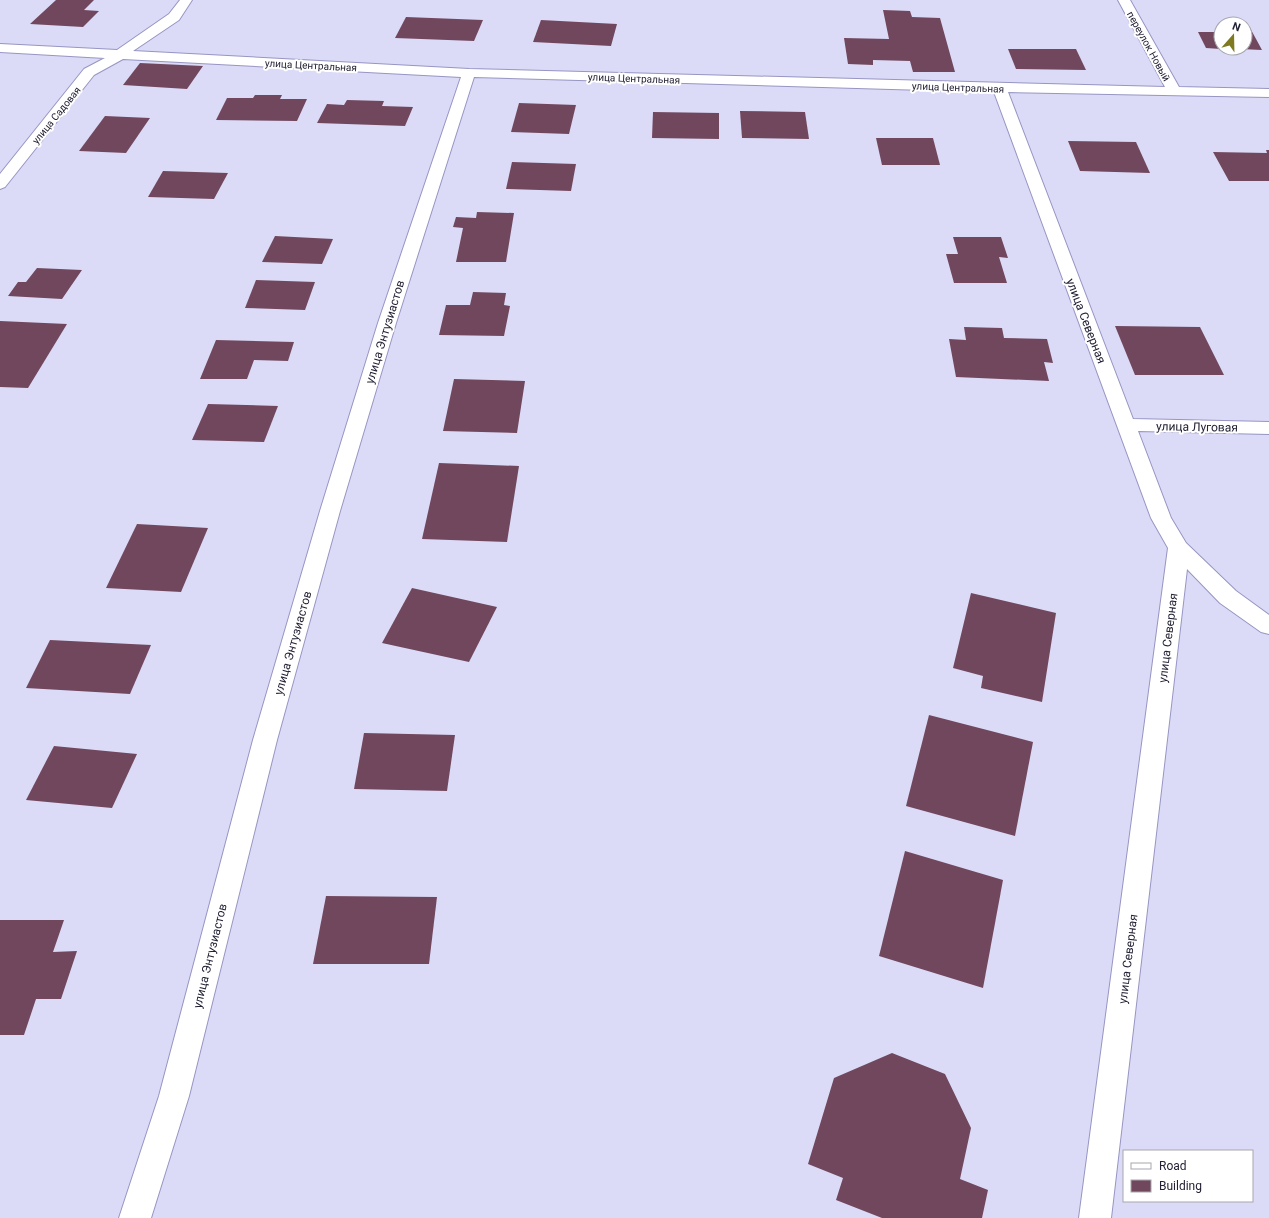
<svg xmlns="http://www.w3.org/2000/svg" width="1269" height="1218" font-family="Roboto,sans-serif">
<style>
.building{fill:#71475d}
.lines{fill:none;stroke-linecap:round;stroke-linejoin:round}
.street-casing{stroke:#9795c2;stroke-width:2}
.street{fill:#fff;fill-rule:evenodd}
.labels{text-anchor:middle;stroke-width:4;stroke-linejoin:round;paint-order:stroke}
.far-street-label{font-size:10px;fill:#232234;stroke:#fff}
.street-label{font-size:12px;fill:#232234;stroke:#fff}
</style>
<rect width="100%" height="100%" fill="#dbdbf8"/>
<g class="building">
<polygon points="56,0 94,0 84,10 99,11 83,27 30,24"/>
<polygon points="883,10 910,11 912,17 940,18 955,72 913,72 910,61 873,60 873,65 848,64 844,38 889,39"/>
<polygon points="406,17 483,20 474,41 395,38"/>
<polygon points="541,20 617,24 611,46 533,42"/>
<polygon points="1245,26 1249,26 1262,50 1240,49 1245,48"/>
<polygon points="1198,32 1221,32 1221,49 1206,48"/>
<polygon points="1008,49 1076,49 1086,70 1016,69"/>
<polygon points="140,63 203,66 187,89 123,85"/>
<polygon points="255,95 282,95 280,99 307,99 297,121 216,120 227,98 253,98"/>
<polygon points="347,100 384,101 382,106 413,107 405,126 317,123 327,104 344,105"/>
<polygon points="519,103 576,105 569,134 511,132"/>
<polygon points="740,111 805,112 809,139 742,138"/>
<polygon points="653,112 719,113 719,139 652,138"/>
<polygon points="105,116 150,118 126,153 79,151"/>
<polygon points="876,138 933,138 940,165 882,165"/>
<polygon points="1068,141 1136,142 1150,173 1080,171"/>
<polygon points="1266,150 1269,150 1269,181 1229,181 1213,152 1267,153"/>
<polygon points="512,162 576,164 571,191 506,189"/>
<polygon points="163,171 228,173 214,199 148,197"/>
<polygon points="477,212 514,213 506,262 456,262 463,228 453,227 456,217 476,218"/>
<polygon points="275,236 333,239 322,264 262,262"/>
<polygon points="953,237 1001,237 1008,258 999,257 1007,283 954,283 946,254 958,254"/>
<polygon points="37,268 82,270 62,299 8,296 18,282 26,282"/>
<polygon points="256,280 315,282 305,310 245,308"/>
<polygon points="473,292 506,293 504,305 510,306 504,336 439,335 446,305 470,305"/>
<polygon points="0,321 67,324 28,388 0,387"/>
<polygon points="1115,326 1200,327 1224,375 1135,375"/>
<polygon points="964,327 1002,328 1004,338 1047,339 1053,363 1044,362 1049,381 956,377 949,339 966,340"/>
<polygon points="216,340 294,342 288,361 254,360 247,379 200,379"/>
<polygon points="454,379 525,381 517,433 443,431"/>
<polygon points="208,404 278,406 264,442 192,440"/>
<polygon points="439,463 519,466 507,542 422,539"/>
<polygon points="137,524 208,528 181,592 106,588"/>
<polygon points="412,588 497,607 469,662 382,643"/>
<polygon points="971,593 1056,613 1042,702 981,688 983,676 953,668"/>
<polygon points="50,640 151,645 130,694 26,688"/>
<polygon points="929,715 1033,742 1015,836 906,806"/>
<polygon points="364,733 455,735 447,791 354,789"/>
<polygon points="54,746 137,754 112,808 26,800"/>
<polygon points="905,851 1003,880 983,988 879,956"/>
<polygon points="326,896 437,897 429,964 313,964"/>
<polygon points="0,920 64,920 53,952 77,951 61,999 36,999 24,1035 0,1035"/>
<polygon points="892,1053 945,1074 971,1128 960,1179 988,1190 982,1218 882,1218 836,1200 843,1178 808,1164 834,1078"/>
</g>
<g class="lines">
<g class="street-casing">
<polygon id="street" points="180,0 192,0 179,20 133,51 469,69 1165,87 1118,0 1130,0 1179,87 1269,89 1269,97 1008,92 1133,419 1269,422 1269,434 1138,431 1171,518 1186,543 1236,591 1269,615 1269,634 1261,632 1220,603 1187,569 1111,1218 1079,1218 1168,548 1151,518 994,92 474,77 396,323 340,511 277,740 189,1096 151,1218 119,1218 159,1096 253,740 320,511 378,323 461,77 123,59 94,75 5,187 0,189 0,174 84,69 105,58 0,52 0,44 117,50 169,14"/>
</g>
<use href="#street" class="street"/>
</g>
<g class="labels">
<g class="far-street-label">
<text transform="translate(1149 46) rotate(61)" y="4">переулок Новый</text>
<text transform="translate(311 65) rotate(3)" y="4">улица Центральная</text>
<text transform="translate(634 78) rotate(2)" y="4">улица Центральная</text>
<text transform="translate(958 87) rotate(2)" y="4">улица Центральная</text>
<text transform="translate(56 115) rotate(-51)" y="4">улица Садовая</text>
</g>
<g class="street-label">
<text transform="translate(1086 321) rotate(69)" y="4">улица Северная</text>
<text transform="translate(385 332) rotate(-73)" y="4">улица Энтузиастов</text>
<text transform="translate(1197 427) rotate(1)" y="4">улица Луговая</text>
<text transform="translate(1168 638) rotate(-83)" y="4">улица Северная</text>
<text transform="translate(293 643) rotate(-74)" y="4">улица Энтузиастов</text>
<text transform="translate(210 956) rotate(-76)" y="4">улица Энтузиастов</text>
<text transform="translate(1128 959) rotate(-83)" y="4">улица Северная</text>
</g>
</g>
<rect x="1123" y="1150" width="130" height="52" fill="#ffffff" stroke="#a7a7ae"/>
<rect x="1131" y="1163" width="20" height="6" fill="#ffffff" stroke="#a7a7ae"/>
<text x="1159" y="1170" font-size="12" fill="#232234">Road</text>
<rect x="1131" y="1180" width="20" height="12" fill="#71475d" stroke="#a7a7ae"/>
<text x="1159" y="1190" font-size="12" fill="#232234">Building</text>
<g transform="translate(1233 36) rotate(20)"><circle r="19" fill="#ffffff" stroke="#a7a7ae"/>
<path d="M0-3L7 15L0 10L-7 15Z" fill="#7f7a20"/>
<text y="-6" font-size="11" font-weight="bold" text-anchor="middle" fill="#232234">N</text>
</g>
</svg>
